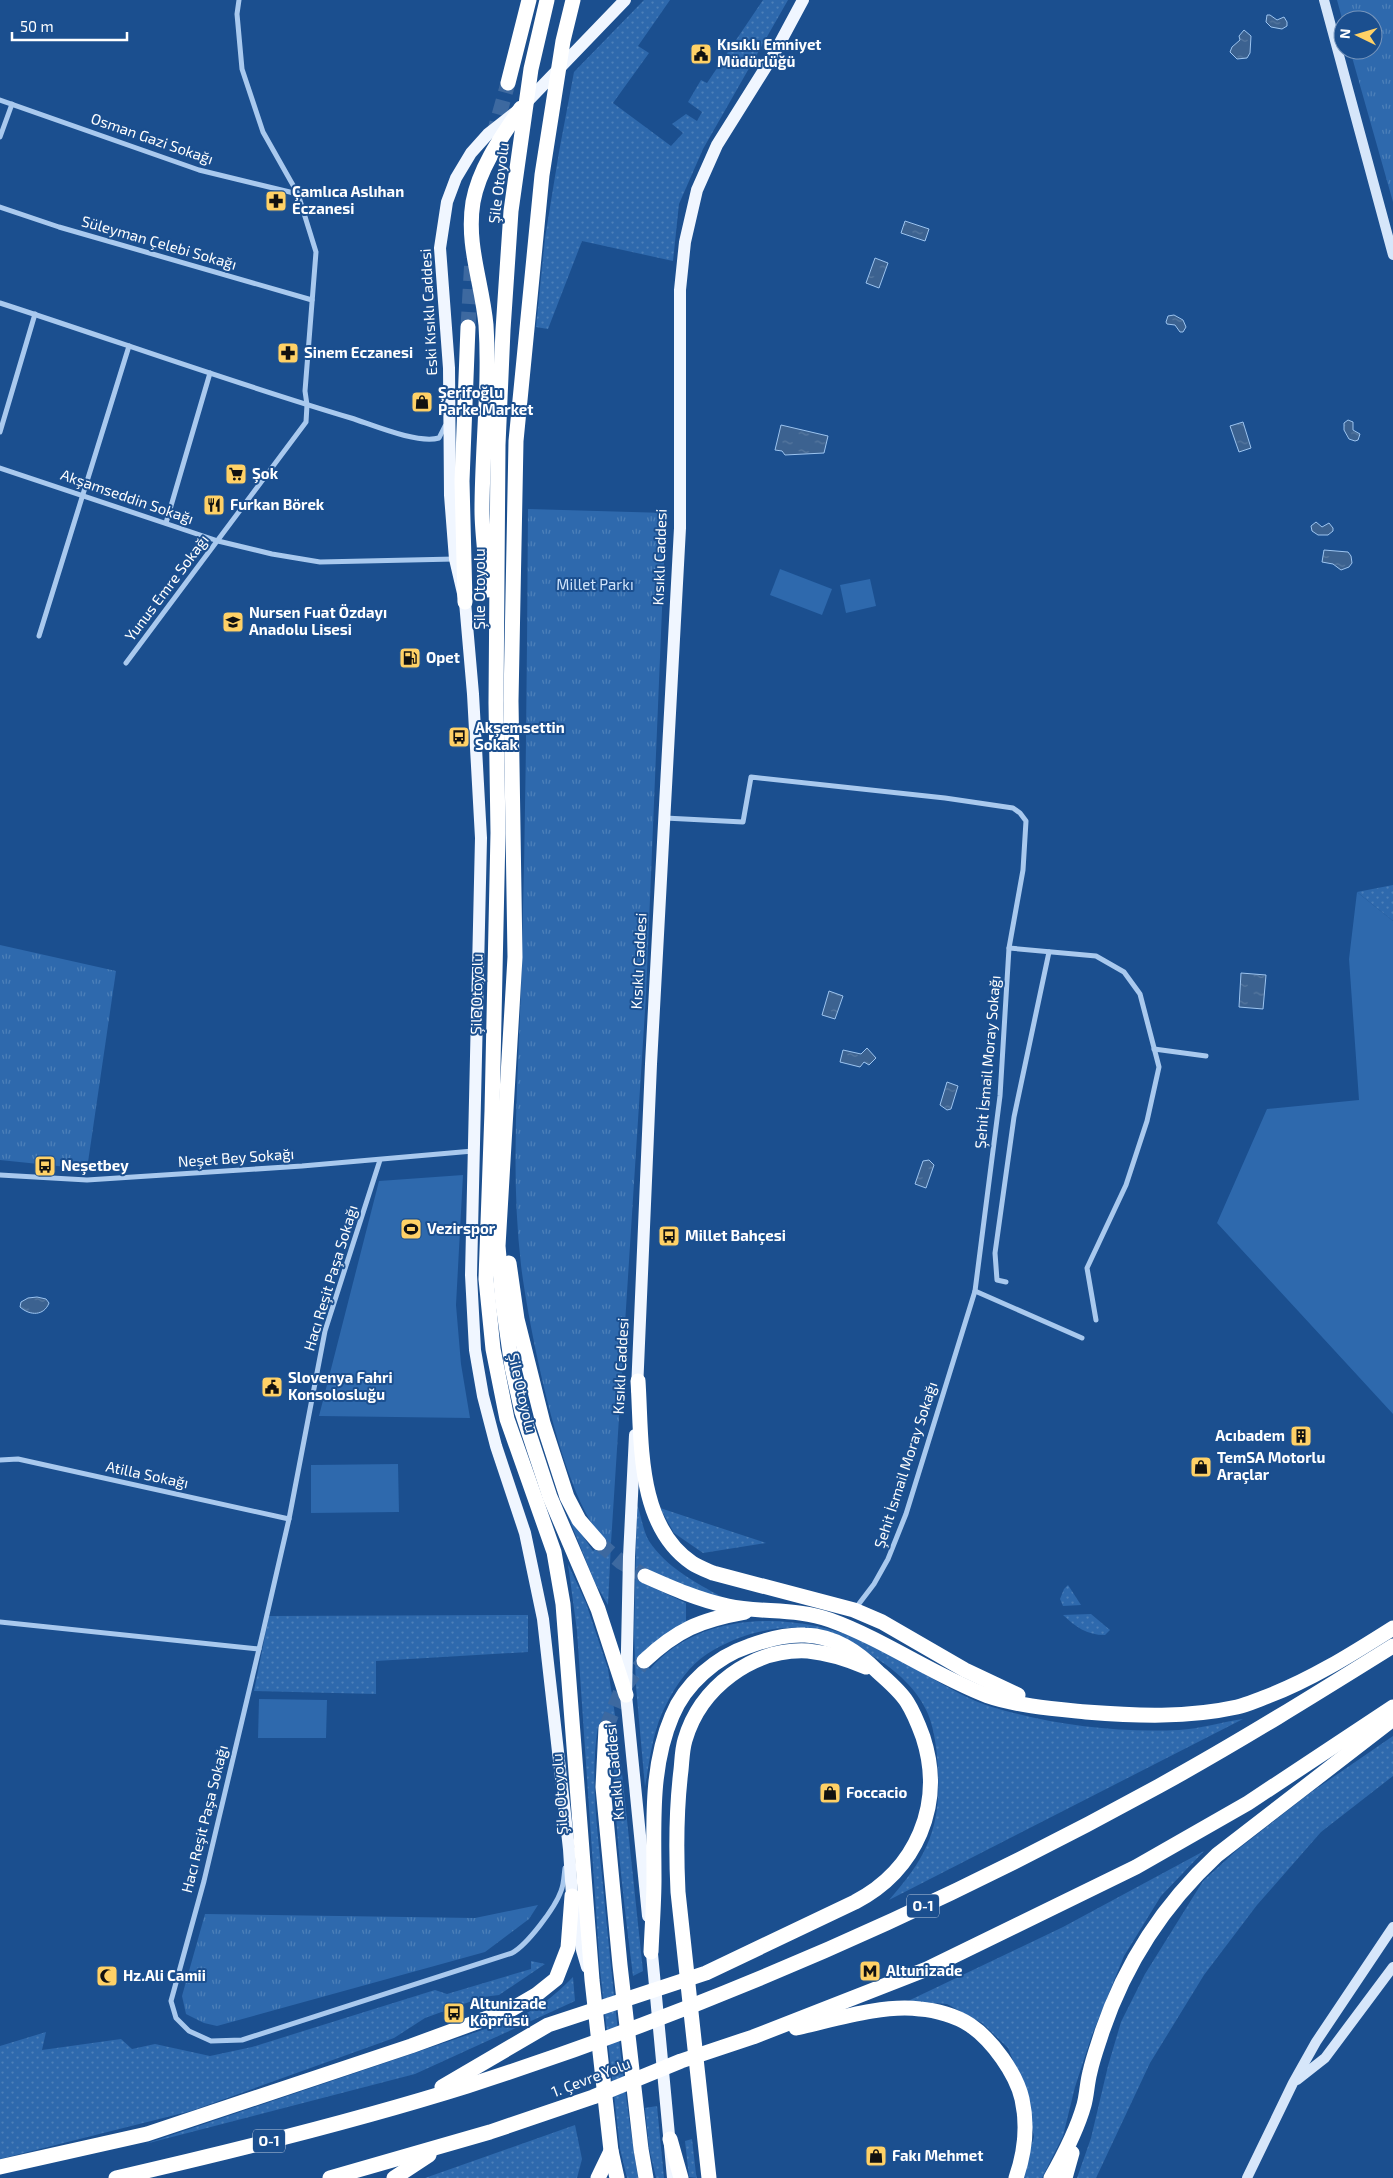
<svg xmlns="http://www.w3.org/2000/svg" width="1393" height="2178" font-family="'Exo 2',sans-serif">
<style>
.grass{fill:url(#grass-dots)}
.park{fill:url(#park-tufts)}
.pitch{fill:#2e69ad}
.water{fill:url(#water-ripples);stroke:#9cc4f0}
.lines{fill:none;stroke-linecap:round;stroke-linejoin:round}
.highway-tunnel{stroke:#3d69a0;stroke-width:15;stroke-dasharray:15 8;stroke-linecap:butt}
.street{stroke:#a9c9ee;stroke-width:5}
.secondary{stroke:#d6e6fa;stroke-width:10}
.primary{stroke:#f0f6ff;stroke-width:12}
.highway{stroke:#fff;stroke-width:15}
.labels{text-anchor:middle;stroke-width:4;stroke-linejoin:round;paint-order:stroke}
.shield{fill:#1b4f8f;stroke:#bbcadd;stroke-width:1}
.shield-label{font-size:14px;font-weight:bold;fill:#fff}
.poi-label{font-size:15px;font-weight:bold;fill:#fff;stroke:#1b4f8f;text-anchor:start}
.street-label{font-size:15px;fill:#fff;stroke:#1b4f8f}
.park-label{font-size:15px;fill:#cfe3fa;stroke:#1b4f8f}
</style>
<defs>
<pattern id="grass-dots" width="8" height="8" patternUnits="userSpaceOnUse" patternTransform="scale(1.25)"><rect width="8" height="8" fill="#2e69ad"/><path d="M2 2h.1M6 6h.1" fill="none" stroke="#4d80b9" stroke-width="1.8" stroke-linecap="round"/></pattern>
<pattern id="park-tufts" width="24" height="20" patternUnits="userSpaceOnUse" patternTransform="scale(1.25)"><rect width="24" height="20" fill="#2e69ad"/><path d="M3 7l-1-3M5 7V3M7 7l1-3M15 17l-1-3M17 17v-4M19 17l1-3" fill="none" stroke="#4d80b9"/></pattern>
<pattern id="water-ripples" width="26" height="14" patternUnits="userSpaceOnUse" patternTransform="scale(1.25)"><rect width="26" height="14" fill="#3c6290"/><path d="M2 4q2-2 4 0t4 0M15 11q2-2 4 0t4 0" fill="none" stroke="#597aa1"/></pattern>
</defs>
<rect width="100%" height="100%" fill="#1b4f8f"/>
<g class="grass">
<polygon points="644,0 670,0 638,46 649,53 613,103 671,146 683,133 672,124 686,114 697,121 702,112 688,102 701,80 707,83 763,0 788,0 703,149 679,204 673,261 582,241 548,329 536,327 545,238 559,152 574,72"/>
<polygon points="1393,885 1393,921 1357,892"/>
<polygon points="557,1489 578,1529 593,1551 605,1540 611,1543 608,1605 595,1583"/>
<path d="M 637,1504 C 641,1515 643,1531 649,1541 C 666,1567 696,1583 722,1597 L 641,1582 L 686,1603 L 686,1622 L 644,1661 L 650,1669 C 702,1609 796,1612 864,1641 C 908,1660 946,1692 992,1707 C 1052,1725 1117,1733 1179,1730 C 1200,1729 1222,1722 1243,1719 L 889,1900 C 927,1857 941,1828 938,1770 C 937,1752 935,1731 928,1714 C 918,1690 896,1670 874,1657 C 860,1648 846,1640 831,1634 C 790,1620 743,1631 707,1654 C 690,1665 676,1685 667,1703 C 653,1728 650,1758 645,1787 L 636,1687 L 634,1634 Z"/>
<polygon points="660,1508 766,1543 703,1553 674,1533"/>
<path d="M 568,1564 L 586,1603 L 608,1669 L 618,1735 L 643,1971 L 633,1976 C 623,1894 612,1813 614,1730 L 598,1726 C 589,1782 599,1840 604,1896 C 613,1990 623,2085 638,2178 L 627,2178 L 620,2149 L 600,1970 L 577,1631 Z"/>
<polygon points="1068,1585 1081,1605 1063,1606 1060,1599 1064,1589"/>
<path d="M 1091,1614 L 1110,1630 L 1105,1635 C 1086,1635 1076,1627 1063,1615 Z"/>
<polygon points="528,1615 528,1652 376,1661 376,1694 254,1691 269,1616"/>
<polygon points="1393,1736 1393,1776 1321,1832 1257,1905 1204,1975 1150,2063 1096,2178 1077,2178 1091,2138 1108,2066 1121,2022 1145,1974 1203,1881 1237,1850 1310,1793"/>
<polygon points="1204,1851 1161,1896 1124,1956 1092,2035 1075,2087 1063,2136 1042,2178 1021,2178 1034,2137 1025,2090 1008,2048 982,2023 947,2004 908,2001 1063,1927"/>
<polygon points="531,1961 545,1964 499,1995 483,1997 425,2018 394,2038 191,2111 0,2159 0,2046 46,2032 42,2050 121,2039 132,2049 155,2044 210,2056 252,2047 435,1990 447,1994 531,1969"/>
<path d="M 573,1977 L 575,2001 L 415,2074 L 145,2144 L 509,2021 C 538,2009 551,1999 573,1977 Z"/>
<polygon points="657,2106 664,2178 656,2178 649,2148 645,2108"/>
<polygon points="575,2125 582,2159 577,2178 425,2178"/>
<polygon points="692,2139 696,2174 697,2178 689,2177 685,2141"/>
</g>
<g class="park">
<polygon points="1337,0 1393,0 1393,202 1350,50 1373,50 1373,20 1343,20 1343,22"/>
<path d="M 528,509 L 666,513 L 646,995 L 611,1543 C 565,1520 527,1317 521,1265 C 509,1162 520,1057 522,953 C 526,805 527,657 528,509 Z"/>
<polygon points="0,945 116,971 87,1169 0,1160"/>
<polygon points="538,1905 529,1919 485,1952 217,2026 204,2023 186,2014 182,1996 205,1914 475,1918"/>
</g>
<g class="pitch">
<polygon points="780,569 832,589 822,615 770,595"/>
<polygon points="870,579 876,606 846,613 840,585"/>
<polygon points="1357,892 1393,921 1393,1414 1217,1223 1267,1109 1359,1100 1349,959"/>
<polygon points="463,1175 456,1305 461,1364 470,1418 319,1416 379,1181"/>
<polygon points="398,1464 399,1512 311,1513 311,1465"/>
<polygon points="259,1699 327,1700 326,1738 258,1738"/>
</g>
<g class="water">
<polygon points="1267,15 1270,15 1277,20 1284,17 1287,22 1287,26 1282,29 1271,27 1266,22"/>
<polygon points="1244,30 1251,36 1250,53 1247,58 1237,59 1230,52 1232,47 1240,40 1239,36"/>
<polygon points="905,221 929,229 925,241 901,233"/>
<polygon points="875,258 888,263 879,288 866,283"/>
<polygon points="1174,315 1183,320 1186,327 1183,332 1180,332 1175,325 1167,324 1166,322 1168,316"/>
<polygon points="1348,420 1353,422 1353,430 1360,434 1358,440 1355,441 1349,439 1344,430 1344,423"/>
<polygon points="1243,422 1251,448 1239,452 1230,426"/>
<polygon points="781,425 828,436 824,453 785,455 782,451 775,450"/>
<polygon points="1316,522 1322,527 1329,523 1333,528 1333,531 1328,535 1318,535 1312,531 1311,526"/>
<polygon points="1324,550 1348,552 1351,556 1352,563 1349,567 1341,570 1333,564 1322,562"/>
<polygon points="1241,973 1266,975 1263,1009 1239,1007"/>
<polygon points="829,991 843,996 835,1019 822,1015"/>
<polygon points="867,1048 876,1058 869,1065 864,1062 860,1067 840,1062 843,1050 861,1054"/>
<polygon points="947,1082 958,1086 951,1109 947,1110 940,1105"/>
<polygon points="929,1160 934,1165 926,1188 915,1184 923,1161"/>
<path d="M 37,1297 L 46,1299 L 49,1303 C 44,1316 30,1316 20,1307 L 21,1302 L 28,1298 Z"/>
</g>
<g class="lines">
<g class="highway-tunnel">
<polyline points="493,137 508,83"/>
<polyline points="468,327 472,258"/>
<polyline points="599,1543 621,1562 645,1576"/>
<polyline points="606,1728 621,1691 644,1661"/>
</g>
<g class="street">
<polyline points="0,100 199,170 298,194"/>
<polyline points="0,137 12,104"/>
<polyline points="0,207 59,227 312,300"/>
<path d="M 0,303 C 117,341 233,383 351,418 C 373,425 417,444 439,438 L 445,426"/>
<polyline points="0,432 35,314"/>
<polyline points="0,468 218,541 272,554 320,562 455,559"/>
<polyline points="166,523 210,373"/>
<polyline points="39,636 129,346"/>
<polyline points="126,663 306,422 307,405 305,391 316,252 298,194 263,132 242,69 237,14 239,0"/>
<polyline points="665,818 743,822 751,777 945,798 1013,808 1020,813 1026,821 1023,870 1009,948 1000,1096 975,1291 906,1514 888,1559 874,1584 855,1609"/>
<polyline points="1009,948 1096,956 1124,972 1140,994 1159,1067 1147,1121 1126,1185 1087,1268 1096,1320"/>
<polyline points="1154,1049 1206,1056"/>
<path d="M 380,1160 L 325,1331 L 289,1519 L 263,1632 L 204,1881 L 171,2001 L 176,2018 L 189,2031 L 211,2041 L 242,2040 L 512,1953 C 527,1945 555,1908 561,1891 C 564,1884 564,1875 565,1868"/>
<polyline points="0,1175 87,1180 302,1166 473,1151"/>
<polyline points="1006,1282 997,1280 995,1253 1014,1117 1049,952"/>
<polyline points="975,1291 1082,1338"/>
<polyline points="0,1460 18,1459 289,1519"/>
<polyline points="0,1622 259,1649"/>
</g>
<g class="secondary">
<polyline points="1324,0 1393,255"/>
<polyline points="1297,2080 1325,2058 1393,1967"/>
<polyline points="1247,2178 1293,2083 1316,2042 1393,1927"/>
</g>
<g class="primary">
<polyline points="637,1390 651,1064 680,528 680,290 685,242 697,190 717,145 774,54 803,0"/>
<polyline points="635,1435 629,1557 626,1695 648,1916"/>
<polyline points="651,1943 673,2178"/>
<polyline points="587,1967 582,1950 572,1896 569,1849 543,1619 525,1533 496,1446 483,1396 475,1350 471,1275 481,838 473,694 465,602 455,559 450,495 449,368 440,248 447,202 456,178 471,153 488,134 521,108 625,0"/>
</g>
<g class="highway">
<polyline points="547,0 531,69 511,211 503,330 498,445 496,703 498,833 492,1111 486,1279 493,1349 507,1419 554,1552 563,1604 592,1980 611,2151 617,2178"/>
<polyline points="573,0 563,41 542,175 516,441 511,701 515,957 498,1246 503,1304 512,1367 522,1412 550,1497 598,1609 626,1695"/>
<polyline points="508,83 529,0"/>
<path d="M 488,590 C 487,563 482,537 482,510 C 482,449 490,386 486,325 C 482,282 466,245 473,202 C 479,168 502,136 521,108"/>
<polyline points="465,602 462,481 468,327"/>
<polyline points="509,1263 517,1319 543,1423 567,1497 579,1520 599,1543"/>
<path d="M 638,1381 C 642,1441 636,1525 692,1563 C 698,1567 706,1570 713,1573 L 854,1610 L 882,1622 L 965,1670 L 1018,1695"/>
<path d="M 645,1576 C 672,1588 699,1600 728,1606 C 761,1613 797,1608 830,1620 C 885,1640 933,1675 988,1696 C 1017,1706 1056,1709 1086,1712 C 1137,1716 1187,1718 1237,1707 C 1246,1705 1255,1701 1263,1698 C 1309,1681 1352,1654 1393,1628"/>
<path d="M 644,1661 C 677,1630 700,1620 745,1612"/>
<polyline points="606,1728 603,1787 620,1965 641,2149 646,2178"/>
<path d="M 796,2028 C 833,2020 882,2004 920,2009 C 935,2010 957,2016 970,2025 C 992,2040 1016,2073 1022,2099 C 1028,2126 1025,2152 1016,2178"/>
<path d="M 442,2087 L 548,2025 L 706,1973 L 855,1902 C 916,1870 945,1805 923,1737 C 919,1726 914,1713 907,1702 C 900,1691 888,1681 878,1672 C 858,1652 835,1636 805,1635 C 787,1634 765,1640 749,1646 C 716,1657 685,1684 672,1716 C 650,1767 654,1825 654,1879 C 654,1903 652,1927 651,1952"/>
<polyline points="670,2139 681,2178"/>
<polyline points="0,2167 147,2134 411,2046 512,2009 536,1995 556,1979 568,1948 572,1896"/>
<path d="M 116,2178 C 234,2151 352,2122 467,2086 C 707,2009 939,1907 1159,1786 C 1239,1742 1316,1694 1393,1646"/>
<polyline points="330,2178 490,2132 593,2097 681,2061 753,2037 927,1969 1136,1867 1248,1803 1393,1707"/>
<polyline points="394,2178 429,2155"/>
<polyline points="598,2178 611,2151"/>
<path d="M 709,2178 L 678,1892 C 676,1851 676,1811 681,1770 C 682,1761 682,1750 685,1740 C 700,1688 752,1648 808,1651 C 828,1653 847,1659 866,1667"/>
<path d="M 1051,2178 C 1064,2155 1077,2130 1084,2105 C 1087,2094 1087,2083 1090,2072 C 1093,2058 1098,2045 1102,2032 C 1125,1964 1164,1904 1217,1855 L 1393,1719"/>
<polyline points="1065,2178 1072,2153"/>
</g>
</g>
<defs>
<g id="civic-square" transform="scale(1.125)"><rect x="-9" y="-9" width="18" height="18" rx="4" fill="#ffd166" stroke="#1b4f8f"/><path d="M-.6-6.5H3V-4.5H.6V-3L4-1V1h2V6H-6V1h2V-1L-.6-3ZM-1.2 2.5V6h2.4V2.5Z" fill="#111"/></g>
<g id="pharmacy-square" transform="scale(1.125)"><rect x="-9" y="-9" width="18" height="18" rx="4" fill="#ffd166" stroke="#1b4f8f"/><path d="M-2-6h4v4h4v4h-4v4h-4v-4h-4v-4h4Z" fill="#111"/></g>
<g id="shop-square" transform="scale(1.125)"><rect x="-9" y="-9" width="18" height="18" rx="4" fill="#ffd166" stroke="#1b4f8f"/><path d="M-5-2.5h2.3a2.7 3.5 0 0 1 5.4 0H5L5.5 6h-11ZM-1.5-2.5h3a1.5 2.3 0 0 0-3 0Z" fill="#111"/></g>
<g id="supermarket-square" transform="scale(1.125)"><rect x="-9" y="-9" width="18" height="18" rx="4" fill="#ffd166" stroke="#1b4f8f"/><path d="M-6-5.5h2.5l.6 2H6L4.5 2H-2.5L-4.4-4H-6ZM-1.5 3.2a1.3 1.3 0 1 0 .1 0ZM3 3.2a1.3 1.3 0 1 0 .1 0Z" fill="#111"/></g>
<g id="restaurant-square" transform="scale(1.125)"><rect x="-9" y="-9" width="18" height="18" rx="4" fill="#ffd166" stroke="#1b4f8f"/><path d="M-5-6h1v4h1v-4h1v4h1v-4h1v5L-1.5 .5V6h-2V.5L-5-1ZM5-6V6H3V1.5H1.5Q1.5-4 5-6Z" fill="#111"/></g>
<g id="school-square" transform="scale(1.125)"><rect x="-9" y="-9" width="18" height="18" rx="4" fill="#ffd166" stroke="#1b4f8f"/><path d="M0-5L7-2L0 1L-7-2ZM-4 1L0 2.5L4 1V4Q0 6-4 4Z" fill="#111"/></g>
<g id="fuel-square" transform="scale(1.125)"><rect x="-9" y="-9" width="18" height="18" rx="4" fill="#ffd166" stroke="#1b4f8f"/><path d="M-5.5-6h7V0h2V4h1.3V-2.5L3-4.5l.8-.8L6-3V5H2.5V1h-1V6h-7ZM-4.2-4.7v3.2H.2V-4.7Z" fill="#111"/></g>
<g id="bus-square" transform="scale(1.125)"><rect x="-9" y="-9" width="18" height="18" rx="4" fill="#ffd166" stroke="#1b4f8f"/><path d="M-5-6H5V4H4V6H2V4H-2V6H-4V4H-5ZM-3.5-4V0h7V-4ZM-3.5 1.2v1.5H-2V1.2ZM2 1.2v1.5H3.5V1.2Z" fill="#111"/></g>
<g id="stadium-square" transform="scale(1.125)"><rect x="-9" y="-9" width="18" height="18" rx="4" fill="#ffd166" stroke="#1b4f8f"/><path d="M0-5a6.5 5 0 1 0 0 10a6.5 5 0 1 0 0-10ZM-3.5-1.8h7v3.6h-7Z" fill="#111"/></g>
<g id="building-square" transform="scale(1.125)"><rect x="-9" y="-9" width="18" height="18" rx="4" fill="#ffd166" stroke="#1b4f8f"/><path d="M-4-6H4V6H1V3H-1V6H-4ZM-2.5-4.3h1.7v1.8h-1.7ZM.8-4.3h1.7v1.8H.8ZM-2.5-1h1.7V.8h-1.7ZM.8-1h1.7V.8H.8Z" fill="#111"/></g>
<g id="metro-square" transform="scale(1.125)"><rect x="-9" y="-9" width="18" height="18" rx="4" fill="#ffd166" stroke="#1b4f8f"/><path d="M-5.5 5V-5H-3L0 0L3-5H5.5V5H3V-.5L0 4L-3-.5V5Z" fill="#111"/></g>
<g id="mosque-square" transform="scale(1.125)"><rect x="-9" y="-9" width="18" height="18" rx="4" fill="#ffd166" stroke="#1b4f8f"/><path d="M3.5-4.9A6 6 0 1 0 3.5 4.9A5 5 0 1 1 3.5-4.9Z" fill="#111"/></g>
</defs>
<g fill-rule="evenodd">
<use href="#civic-square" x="701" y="54"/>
<use href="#pharmacy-square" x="276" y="201"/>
<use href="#pharmacy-square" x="288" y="353"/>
<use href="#shop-square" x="422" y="402"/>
<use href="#supermarket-square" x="236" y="474"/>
<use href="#restaurant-square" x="214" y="505"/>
<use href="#school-square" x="233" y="622"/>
<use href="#fuel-square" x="410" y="658"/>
<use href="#bus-square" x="459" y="737"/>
<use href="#bus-square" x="45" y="1166"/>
<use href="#stadium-square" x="411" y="1229"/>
<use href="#bus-square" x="669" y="1236"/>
<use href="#civic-square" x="272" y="1387"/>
<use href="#building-square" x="1301" y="1436"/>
<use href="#shop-square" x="1201" y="1467"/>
<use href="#shop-square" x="830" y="1793"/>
<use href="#metro-square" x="870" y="1971"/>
<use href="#mosque-square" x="107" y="1976"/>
<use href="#bus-square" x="454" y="2013"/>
<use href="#shop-square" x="876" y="2156"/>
</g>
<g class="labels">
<g class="shield">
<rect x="907" y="1894.5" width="32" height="23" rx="4"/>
<rect x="253" y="2129.5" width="32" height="23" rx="4"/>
</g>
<g class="shield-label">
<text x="923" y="1911">O-1</text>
<text x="269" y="2146">O-1</text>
</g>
<g class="poi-label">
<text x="717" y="50">Kısıklı Emniyet<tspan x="717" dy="17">Müdürlüğü</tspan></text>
<text x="292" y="197">Çamlıca Aslıhan<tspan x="292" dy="17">Eczanesi</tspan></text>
<text x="304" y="358">Sinem Eczanesi</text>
<text x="438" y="398">Şerifoğlu<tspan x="438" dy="17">Parke Market</tspan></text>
<text x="252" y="479">Şok</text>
<text x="230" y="510">Furkan Börek</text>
<text x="249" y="618">Nursen Fuat Özdayı<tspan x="249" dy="17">Anadolu Lisesi</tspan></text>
<text x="426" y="663">Opet</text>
<text x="475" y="733">Akşemsettin<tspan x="475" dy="17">Sokak</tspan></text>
<text x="61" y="1171">Neşetbey</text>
<text x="427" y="1234">Vezirspor</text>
<text x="685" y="1241">Millet Bahçesi</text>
<text x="288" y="1383">Slovenya Fahri<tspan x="288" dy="17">Konsolosluğu</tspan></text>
<text x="1285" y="1441" text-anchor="end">Acıbadem</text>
<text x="1217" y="1463">TemSA Motorlu<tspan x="1217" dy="17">Araçlar</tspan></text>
<text x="846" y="1798">Foccacio</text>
<text x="886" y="1976">Altunizade</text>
<text x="123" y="1981">Hz.Ali Camii</text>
<text x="470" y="2009">Altunizade<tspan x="470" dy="17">Köprüsü</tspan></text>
<text x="892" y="2161">Fakı Mehmet</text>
</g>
<g class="street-label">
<text transform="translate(152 139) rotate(19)" y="5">Osman Gazi Sokağı</text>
<text transform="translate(499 183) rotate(-83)" y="5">Şile Otoyolu</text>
<text transform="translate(159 243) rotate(16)" y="5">Süleyman Çelebi Sokağı</text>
<text transform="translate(429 312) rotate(-93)" y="5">Eski Kısıklı Caddesi</text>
<text transform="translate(127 497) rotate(19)" y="5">Akşamseddin Sokağı</text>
<text transform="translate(660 557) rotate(-88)" y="5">Kısıklı Caddesi</text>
<text transform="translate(167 588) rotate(-53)" y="5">Yunus Emre Sokağı</text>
<text transform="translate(480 589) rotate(-90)" y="5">Şile Otoyolu</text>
<text transform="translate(639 961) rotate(-87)" y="5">Kısıklı Caddesi</text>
<text transform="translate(477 994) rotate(-89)" y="5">Şile Otoyolu</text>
<text transform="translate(988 1062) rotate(-85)" y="5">Şehit İsmail Moray Sokağı</text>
<text transform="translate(236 1158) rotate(-4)" y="5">Neşet Bey Sokağı</text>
<text transform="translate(331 1278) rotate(-73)" y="5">Hacı Reşit Paşa Sokağı</text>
<text transform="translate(621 1366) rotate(-87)" y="5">Kısıklı Caddesi</text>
<text transform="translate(522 1393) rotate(77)" y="5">Şile Otoyolu</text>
<text transform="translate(906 1465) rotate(-72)" y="5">Şehit İsmail Moray Sokağı</text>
<text transform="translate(147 1475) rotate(12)" y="5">Atilla Sokağı</text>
<text transform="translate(615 1772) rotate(-95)" y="5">Kısıklı Caddesi</text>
<text transform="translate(560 1794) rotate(-94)" y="5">Şile Otoyolu</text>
<text transform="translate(205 1819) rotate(-76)" y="5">Hacı Reşit Paşa Sokağı</text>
<text transform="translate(591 2078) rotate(-21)" y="5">1. Çevre Yolu</text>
</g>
<g class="park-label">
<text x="595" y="590">Millet Parkı</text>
</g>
</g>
<g transform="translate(1358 35) rotate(275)"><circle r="24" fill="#1b4f8f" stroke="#7695bc"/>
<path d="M0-4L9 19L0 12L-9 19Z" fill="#ffd166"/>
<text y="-8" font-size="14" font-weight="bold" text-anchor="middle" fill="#ffffff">N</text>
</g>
<path d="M12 32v8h115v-8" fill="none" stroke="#ffffff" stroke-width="2.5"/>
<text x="20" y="32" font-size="15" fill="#ffffff" stroke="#1b4f8f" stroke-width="4" paint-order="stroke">50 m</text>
</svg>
